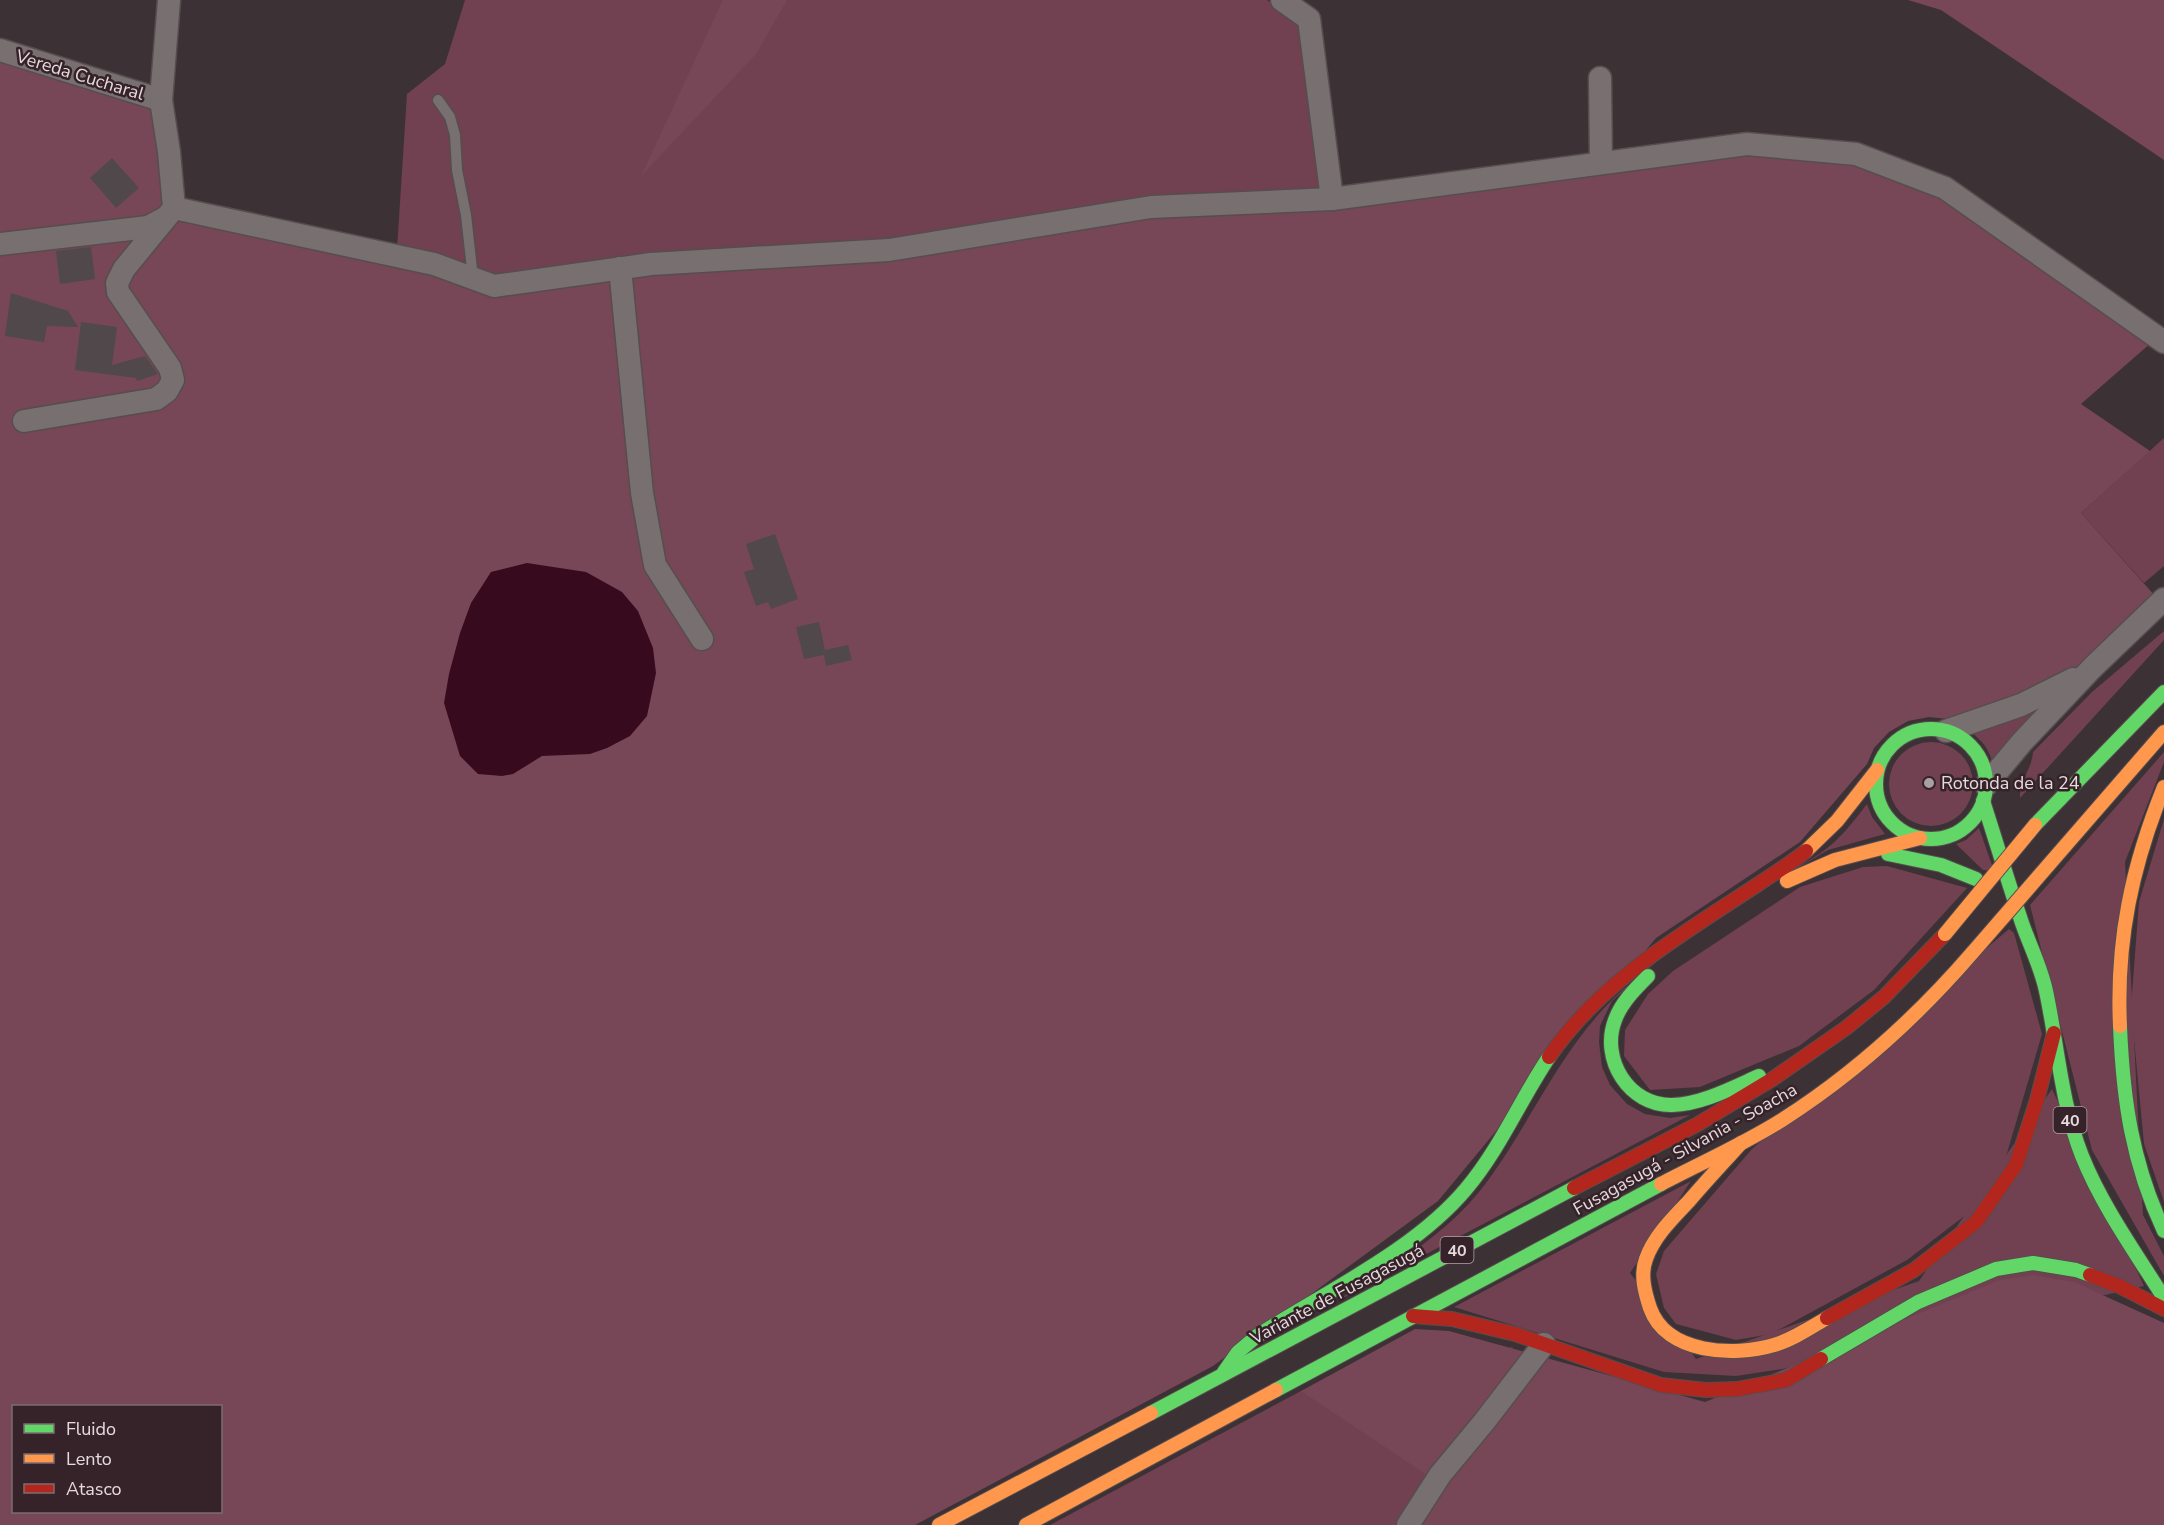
<svg xmlns="http://www.w3.org/2000/svg" width="2164" height="1525" font-family="'Nunito Sans',sans-serif">
<style>
.green{fill:#714151}
.forest{fill:#784757;fill-rule:evenodd}
.water{fill:#370b1d}
.building{fill:#50484a}
.lines{fill:none;stroke-linecap:round;stroke-linejoin:round}
.lane-casing{stroke:#564d4f;stroke-width:13}
.street-casing{stroke:#564d4f;stroke-width:25}
.fast-casing{stroke:#564d4f;stroke-width:16}
.slow-casing{stroke:#564d4f;stroke-width:16}
.jam-casing{stroke:#564d4f;stroke-width:16}
.lane{stroke:#786f71;stroke-width:10}
.street{stroke:#786f71;stroke-width:22}
.fast{stroke:#63d668;stroke-width:14}
.slow{stroke:#ff974d;stroke-width:14}
.jam{stroke:#b3261e;stroke-width:14}
.slow-bridge-casing{stroke:#564d4f;stroke-width:16;stroke-linecap:butt}
.slow-bridge{stroke:#ff974d;stroke-width:14}
.poi-dot{fill:#aa9fa2;stroke:#352329;stroke-width:2}
.labels{text-anchor:middle;stroke-width:5;stroke-linejoin:round;paint-order:stroke}
.shield{fill:#352329;stroke:#b1a3a7;stroke-width:1.5}
.shield-label{font-size:16px;font-weight:bold;fill:#e6dadd}
.street-label{font-size:18px;fill:#e6dadd;stroke:#352329}
.poi-label{font-size:18px;fill:#e6dadd;stroke:#352329;text-anchor:start}
</style>
<rect width="100%" height="100%" fill="#3c3134"/>
<g class="green">
<polygon points="465,0 1267,0 1301,24 1324,191 889,243 495,279 397,249 407,94 445,64"/>
<polygon points="2164,438 2164,566 2144,583 2081,513"/>
<path d="M 2164,631 L 2164,640 L 2020,798 C 2019,781 2032,769 2033,752 L 2092,692 Z"/>
<path d="M 2054,698 L 1993,764 C 1989,750 1983,740 1970,732 Z"/>
<circle cx="1931" cy="784" r="42"/>
<polygon points="2164,752 2164,762 2125,862 2143,1215 2164,1256 2164,1276 2092,1150 2030,905"/>
<path d="M 1867,804 L 1872,817 L 1885,834 L 1828,850 L 1769,885 L 1664,955 L 1612,1001 L 1600,1026 L 1599,1042 L 1602,1067 L 1610,1085 L 1627,1104 L 1645,1114 L 1670,1118 L 1690,1115 L 1335,1302 C 1385,1270 1441,1239 1479,1192 C 1528,1130 1556,1055 1613,999 C 1659,955 1713,921 1766,886 C 1787,872 1812,861 1831,845 C 1845,833 1856,818 1867,804 Z"/>
<polygon points="2164,819 2164,1202 2144,1144 2131,1007 2139,902"/>
<polygon points="1979,828 1994,871 1983,870 1956,844 1966,840"/>
<polygon points="1887,866 1967,888 1874,990 1799,1046 1700,1087 1650,1090 1624,1056 1625,1030 1648,994 1673,971 1800,887 1863,867"/>
<polygon points="2009,929 2014,933 2042,1034 2005,1160 1967,1214 1907,1260 1771,1334 1736,1340 1676,1324 1664,1308 1656,1274 1664,1251 1752,1149"/>
<polygon points="2052,1089 2144,1286 1782,1369 1736,1376 1664,1372 1454,1307 1691,1181 1630,1273 1696,1359 1919,1281"/>
<polygon points="1513,1347 1399,1525 1050,1525 1301,1391"/>
</g>
<g class="forest">
<polygon points="723,0 787,0 756,54 641,176"/>
<polygon points="1908,0 2164,0 2164,160 1941,10"/>
<path d="M 0,59 L 154,107 L 181,202 L 433,272 L 492,294 L 1137,218 L 1747,152 L 1854,160 L 1942,195 L 2152,342 L 2081,404 L 2150,451 L 2081,513 L 2156,597 L 2087,662 L 2040,688 L 1948,719 L 1929,717 L 1908,721 L 1889,732 L 1874,748 L 1867,764 L 1800,842 L 1656,938 L 1438,1201 L 1213,1366 L 915,1525 L 0,1525 ZM 14,1406 L 220,1406 L 220,1512 L 14,1512 Z"/>
<polygon points="2033,1275 2074,1282 2164,1323 2164,1525 1417,1525 1442,1485 1301,1391 1415,1329 1449,1331 1705,1402 2000,1280"/>
</g>
<polygon class="water" points="527,563 586,572 622,592 638,611 653,648 656,673 647,716 630,736 607,748 590,754 542,756 513,774 502,776 478,774 460,756 444,703 449,674 460,633 471,603 491,572"/>
<g class="building">
<polygon points="112,158 139,188 116,208 90,178"/>
<polygon points="91,247 95,279 60,284 56,251"/>
<polygon points="11,293 68,311 78,327 47,326 44,342 5,336"/>
<polygon points="81,322 117,327 112,365 145,356 158,374 137,381 136,378 75,370"/>
<polygon points="775,534 798,599 771,609 768,602 756,606 744,572 754,569 746,544"/>
<polygon points="819,622 825,650 848,645 852,660 826,666 824,655 804,659 796,627"/>
</g>
<g class="lines">
<g class="lane-casing">
<polyline id="lane" points="438,100 450,117 455,135 457,170 466,215 473,278"/>
</g>
<g class="street-casing">
<g id="street">
<polyline points="1282,0 1309,19 1332,199"/>
<polyline points="0,50 161,100"/>
<polyline points="1600,78 1601,163"/>
<polyline points="174,208 434,264 494,286 651,264 889,250 1151,207 1332,199 1747,144 1856,154 1945,188 2164,342"/>
<polyline points="0,244 148,227 165,218"/>
<polyline points="620,268 642,493 655,565 702,639"/>
<polyline points="24,421 156,399 167,391 173,380 170,368 118,292 117,283 124,269 174,208 169,152 161,100 169,0"/>
<polyline points="1946,731 2021,705 2073,679"/>
<polyline points="1986,785 2022,742 2092,668 2164,599"/>
<polyline points="1408,1525 1440,1475 1484,1422 1544,1344"/>
</g>
</g>
<g class="fast-casing">
<g id="fast">
<circle cx="1931" cy="784" r="55"/>
<path d="M 1983,801 C 1996,841 2008,882 2022,923 C 2030,946 2041,967 2046,991 C 2058,1047 2061,1103 2082,1156 C 2102,1206 2135,1252 2164,1298"/>
<polyline points="2035,825 2164,692"/>
<polyline points="1888,854 1941,865 1976,879"/>
<path d="M 1648,976 C 1635,989 1621,1003 1615,1020 C 1600,1059 1629,1106 1672,1105 C 1702,1104 1732,1088 1759,1076"/>
<path d="M 2120,1026 C 2123,1100 2132,1163 2164,1231"/>
<polyline points="1821,1359 1918,1302 1996,1269 2033,1263 2076,1270 2090,1275"/>
<path d="M 1224,1372 L 1238,1352 L 1257,1336 C 1325,1292 1414,1251 1466,1189 C 1500,1149 1520,1100 1549,1057"/>
<polyline points="1276,1390 1661,1184"/>
<polyline points="1151,1413 1574,1188"/>
</g>
</g>
<g class="slow-casing">
<g id="slow">
<polyline points="2065,846 2164,732"/>
<polyline points="1806,851 1837,821 1877,770"/>
<polyline points="1787,881 1835,860 1920,838"/>
<path d="M 2120,1026 C 2116,940 2132,866 2164,787"/>
<path d="M 1741,1143 C 1724,1162 1706,1181 1689,1201 C 1673,1218 1654,1236 1646,1259 C 1640,1275 1645,1293 1650,1308 C 1666,1354 1734,1357 1774,1345 C 1792,1340 1810,1328 1827,1318"/>
<path d="M 1661,1184 C 1701,1163 1744,1144 1782,1120 C 1854,1074 1917,1017 1973,952"/>
<polyline points="939,1525 1151,1413"/>
<polyline points="1026,1525 1276,1390"/>
</g>
</g>
<g class="jam-casing">
<g id="jam">
<path d="M 1549,1057 C 1600,982 1682,934 1757,885 C 1773,874 1790,864 1806,851"/>
<polyline points="1574,1188 1698,1124 1771,1080 1846,1028 1884,997 1945,934"/>
<polyline points="2090,1275 2119,1286 2164,1309"/>
<polyline points="1413,1316 1452,1319 1515,1334 1661,1385 1706,1390 1737,1389 1786,1380 1821,1359"/>
<polyline points="1827,1318 1914,1270 1976,1222 2016,1165 2037,1100 2054,1033"/>
</g>
</g>
<use href="#lane" class="lane"/>
<use href="#street" class="street"/>
<use href="#fast" class="fast"/>
<use href="#slow" class="slow"/>
<use href="#jam" class="jam"/>
<g class="slow-bridge-casing">
<g id="slow-bridge">
<polyline points="1945,934 2035,825"/>
<polyline points="1973,952 2065,846"/>
</g>
</g>
<use href="#slow-bridge" class="slow-bridge"/>
</g>
<circle class="poi-dot" cx="1929" cy="783" r="6"/>
<g class="labels">
<g class="shield">
<rect x="2053.5" y="1107" width="33" height="26" rx="4.5"/>
<rect x="1440.5" y="1237" width="33" height="26" rx="4.5"/>
</g>
<g class="shield-label">
<text x="2070" y="1126">40</text>
<text x="1457" y="1256">40</text>
</g>
<g class="street-label">
<text transform="translate(80 75) rotate(17)" y="6">Vereda Cucharal</text>
<text transform="translate(1685 1149) rotate(-29)" y="6">Fusagasugá - Silvania - Soacha</text>
<text transform="translate(1337 1294) rotate(-28)" y="6">Variante de Fusagasugá</text>
</g>
<g class="poi-label">
<text x="1941" y="789">Rotonda de la 24</text>
</g>
</g>
<rect x="12" y="1405" width="210" height="108" fill="#352329" stroke="#7c6c71" stroke-width="1.5"/>
<rect x="24" y="1424" width="30" height="9" fill="#63d668" stroke="#7c6c71" stroke-width="1.5"/>
<text x="66" y="1435" font-size="18" fill="#e6dadd">Fluido</text>
<rect x="24" y="1454" width="30" height="9" fill="#ff974d" stroke="#7c6c71" stroke-width="1.5"/>
<text x="66" y="1465" font-size="18" fill="#e6dadd">Lento</text>
<rect x="24" y="1484" width="30" height="9" fill="#b3261e" stroke="#7c6c71" stroke-width="1.5"/>
<text x="66" y="1495" font-size="18" fill="#e6dadd">Atasco</text>
</svg>
